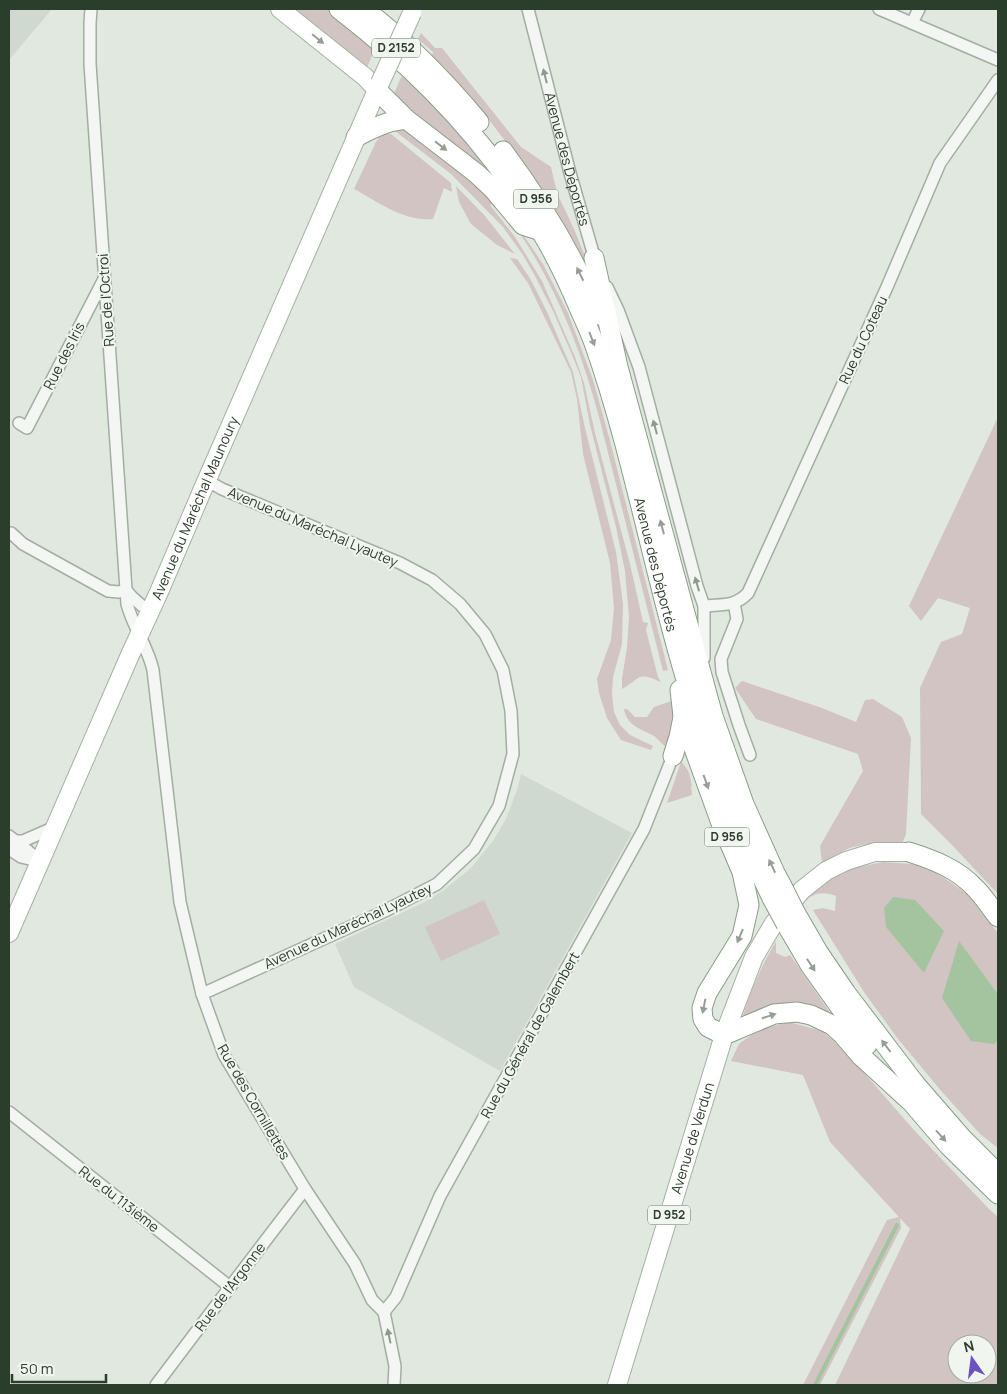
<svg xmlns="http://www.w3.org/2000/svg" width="1007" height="1394" font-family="Manrope,sans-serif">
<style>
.built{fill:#cfd9cf}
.green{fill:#d1c4c2;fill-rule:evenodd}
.water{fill:#a4c49f}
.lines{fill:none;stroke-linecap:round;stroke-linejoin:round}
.stream{stroke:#a4c49f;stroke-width:4}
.minor-casing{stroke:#a3aea2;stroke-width:14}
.primary-casing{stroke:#a2b2a1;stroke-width:20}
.trunk-casing{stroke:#8a9d89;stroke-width:21}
.minor{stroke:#f3f6f3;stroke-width:11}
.primary{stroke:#fff;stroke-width:18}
.trunk{stroke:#fff;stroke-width:19}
.primary-bridge-casing{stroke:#a2b2a1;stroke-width:20;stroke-linecap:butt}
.trunk-bridge-casing{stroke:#8a9d89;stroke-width:21;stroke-linecap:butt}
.primary-bridge{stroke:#fff;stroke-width:18}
.trunk-bridge{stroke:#fff;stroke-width:19}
.oneway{fill:#959e95}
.oneway2{fill:#8f9a8f}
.labels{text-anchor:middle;stroke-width:4;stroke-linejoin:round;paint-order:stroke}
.shield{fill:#f0f5f0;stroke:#667466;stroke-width:1}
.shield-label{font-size:12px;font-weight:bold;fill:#2b3d2b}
.street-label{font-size:14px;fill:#2b3d2b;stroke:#f0f5f0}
</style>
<rect width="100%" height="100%" fill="#e1e8e0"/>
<g class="built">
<polygon points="9,9 52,9 9,60"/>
<polygon points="521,774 632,833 500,1071 354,987 335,944 423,903 444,890 471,868 493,841 506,819 517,790"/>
</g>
<g class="green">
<polygon points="288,9 329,9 375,48 366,70"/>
<polygon points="421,33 435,48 442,48 521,147 551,167 557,193 574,229 589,266 586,271 533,177 486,116 437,62 432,56 433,52 418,39"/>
<polygon points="403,73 470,144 506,193 393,96"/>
<path d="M 390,125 L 399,125 L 472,176 L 513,220 L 543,264 L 568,313 L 593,380 L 609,437 L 668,670 L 663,671 L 599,417 C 582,353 558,291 521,235 C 514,224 504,213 495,203 L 490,205 L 515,237 L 542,281 L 575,357 L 584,383 L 595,433 L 630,564 L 643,622 L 648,623 L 646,630 L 658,677 L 661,682 C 636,671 642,678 622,689 L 622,678 L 627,648 L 629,617 L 625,571 L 616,527 L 590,425 L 581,377 L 570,350 L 553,311 L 535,276 L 523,255 L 503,227 L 451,174 L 395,131 Z"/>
<path d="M 386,134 L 391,134 L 451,183 L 452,192 L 444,188 L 433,219 C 405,222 378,202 354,189 L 376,142 L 380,136 Z"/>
<polygon points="456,186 485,216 515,254 497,245 471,224 459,202"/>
<polygon points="510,258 517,259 531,280 547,312 573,372 585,428 616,552 623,604 622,644 613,677 612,694 614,712 620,725 630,735 653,746 651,750 621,740 607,718 599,693 597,679 611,640 614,608 610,563 583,454 577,399 571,372 528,283"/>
<polygon points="998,417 998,894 951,844 921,814 920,688 941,642 962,634 970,608 938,598 921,621 909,606"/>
<path d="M 742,681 L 822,708 L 856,722 L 865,700 L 873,699 L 902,717 L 911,738 L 906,834 L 902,844 C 884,843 858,843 843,851 C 836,855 829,859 822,863 L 820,846 L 863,771 L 858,754 L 756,719 L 735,688 Z"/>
<path d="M 671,701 L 672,709 L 678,710 L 666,747 C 662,744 658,739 654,736 C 641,729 627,726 624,709 L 627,709 L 635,717 L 647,717 L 654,707 Z"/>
<path d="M 681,762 C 689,769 690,775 692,786 L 691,786 L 692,795 L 667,803 Z"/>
<path d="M 883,862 L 912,864 L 937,873 L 966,893 L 998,933 L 998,994 L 959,942 L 994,1044 L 998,1041 L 998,1148 L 980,1134 L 943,1093 L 898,1039 L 864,992 L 813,910 L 823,908 L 835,911 L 836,896 C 825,892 817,892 807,899 L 822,884 L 849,869 Z"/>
<polygon points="484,900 500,934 441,961 425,927"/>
<path d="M 776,941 L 776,953 L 785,957 L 790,955 L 835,1020 L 741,1022 C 749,993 761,967 776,941 Z"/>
<path d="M 789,1022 L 822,1031 L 845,1051 L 913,1129 L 990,1210 L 998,1217 L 998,1385 L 835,1385 L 910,1229 L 900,1218 L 901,1228 L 820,1385 L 803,1385 L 887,1220 L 899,1217 L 830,1142 L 803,1075 L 731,1061 L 739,1044 L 758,1030 ZM 957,1344 L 987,1344 L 987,1374 L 957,1374 Z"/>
</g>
<g class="water">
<polygon points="893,897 915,900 944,931 924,973 886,927 884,908"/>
<polygon points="959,941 998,994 998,1041 994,1044 971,1041 942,998"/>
</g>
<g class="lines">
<polyline class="stream" points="815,1385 897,1225"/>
<g class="minor-casing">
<g id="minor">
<path d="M 91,9 L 90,23 L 90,64 L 127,604 C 133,627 148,647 153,670 L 180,902 L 202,994 L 224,1055 L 305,1189 L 355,1264 L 372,1300 L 384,1312"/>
<path id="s1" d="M 528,9 L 570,173 L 596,263"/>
<polyline points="879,9 998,60"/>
<polyline points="912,23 919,9"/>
<polyline points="607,287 618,310 639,367 697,586 704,606 704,658"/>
<polyline points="19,423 27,428 104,279"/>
<polyline points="11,533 23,544 108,591 119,592 126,590"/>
<polyline points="126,590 132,597 149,612"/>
<polyline points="734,603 737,619 721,659 722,672 739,725 750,755"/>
<path d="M 704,606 C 722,604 735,607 748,593 L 887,287 L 940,163 L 998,80"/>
<polyline points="9,836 27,850 39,861"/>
<polyline points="16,841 23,841 55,827"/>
<polyline points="9,849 21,857 38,861"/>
<polyline points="202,994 385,911 437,884 474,849 499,806 513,754 511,711 503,670 485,634 460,604 432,580 400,563 222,489 206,480"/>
<polyline points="9,1112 230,1287"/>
<polyline points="384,1312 396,1297 440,1196 644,829 673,756"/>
<polyline points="384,1312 395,1366 394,1385"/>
<polyline points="156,1385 230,1287 305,1189"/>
</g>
</g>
<g class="primary-casing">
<g id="primary">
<polyline points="280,9 365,77 377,90"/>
<path id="s2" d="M 9,933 L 130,655 L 159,592 L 202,491 L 380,83"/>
<path id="s3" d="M 617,1385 L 724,1035 L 754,957 L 774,923 L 802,890 L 826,871 L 846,861 L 875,852 L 909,852"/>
</g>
</g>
<g class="trunk-casing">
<g id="trunk">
<path id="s4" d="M 339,9 C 406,61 463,116 512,186 C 523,201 533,216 542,233 C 557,258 569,284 580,310 C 585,321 590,332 594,343 C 631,448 651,559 682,666 C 705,746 735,824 772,898"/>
<path d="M 364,9 C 407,42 445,81 479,122"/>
<polyline points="377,90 406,119 476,173 493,189 523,225 541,231"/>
<path d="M 356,137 C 373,128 387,121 406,119"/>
<path d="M 503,151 C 541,202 574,256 598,315"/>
<polyline points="594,258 618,367 713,716 744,804 775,873 782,886"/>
<polyline points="680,690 683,716 696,754 721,823 742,872 749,905 742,936 707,993 702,1008 703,1019 708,1027 724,1035 774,1014 797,1012 811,1015 832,1025 843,1035 861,1056 909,1100"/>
<polyline points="673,756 679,737 683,717"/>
<path d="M 909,852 C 934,860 958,869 976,889 C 984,897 991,908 998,917"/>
<polyline points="795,912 818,952 846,993 916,1085 962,1138 998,1174"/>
<polyline points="786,924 810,965 867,1045"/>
<polyline points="902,1091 949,1146 998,1194"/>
</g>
</g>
<use href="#minor" class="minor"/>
<use href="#primary" class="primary"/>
<use href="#trunk" class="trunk"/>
<g class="primary-bridge-casing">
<polyline id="primary-bridge" points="380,83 412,13"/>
</g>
<g class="trunk-bridge-casing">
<g id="trunk-bridge">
<polyline points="782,886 795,912"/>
<polyline points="772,898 786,924"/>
</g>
</g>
<use href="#primary-bridge" class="primary-bridge"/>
<use href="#trunk-bridge" class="trunk-bridge"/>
</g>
<defs><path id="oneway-solid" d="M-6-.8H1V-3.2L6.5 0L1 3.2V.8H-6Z" transform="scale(1.25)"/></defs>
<g class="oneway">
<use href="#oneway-solid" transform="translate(318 39) rotate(39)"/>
<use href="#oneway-solid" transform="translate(441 146) rotate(38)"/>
<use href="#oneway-solid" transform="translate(580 274) rotate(-116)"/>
<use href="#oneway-solid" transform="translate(592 339) rotate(69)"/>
<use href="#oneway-solid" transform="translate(662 527) rotate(-105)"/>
<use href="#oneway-solid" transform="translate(706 782) rotate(70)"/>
<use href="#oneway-solid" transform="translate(772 866) rotate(-115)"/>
<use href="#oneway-solid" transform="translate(740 936) rotate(113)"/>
<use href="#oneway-solid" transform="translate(811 965) rotate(57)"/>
<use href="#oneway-solid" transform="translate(704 1006) rotate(101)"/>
<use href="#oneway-solid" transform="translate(769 1016) rotate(-18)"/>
<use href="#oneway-solid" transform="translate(886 1046) rotate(-127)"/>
<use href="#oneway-solid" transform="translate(941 1136) rotate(48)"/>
</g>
<g class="oneway2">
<use href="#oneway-solid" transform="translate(545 76) rotate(-104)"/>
<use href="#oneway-solid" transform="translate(655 427) rotate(-105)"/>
<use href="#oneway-solid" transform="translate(697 584) rotate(-106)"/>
<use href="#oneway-solid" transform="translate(389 1336) rotate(-102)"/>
</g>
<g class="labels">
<g class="shield">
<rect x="372" y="38.5" width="48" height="19" rx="4"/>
<rect x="513.5" y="189.5" width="45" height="19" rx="4"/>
<rect x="704.5" y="827.5" width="45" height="19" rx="4"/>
<rect x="648" y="1205.5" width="42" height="19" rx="4"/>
</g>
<g class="shield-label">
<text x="396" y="52">D 2152</text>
<text x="536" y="203">D 956</text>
<text x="727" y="841">D 956</text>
<text x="669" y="1219">D 952</text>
</g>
<g class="street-label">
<text dy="5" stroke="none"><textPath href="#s1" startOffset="155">Avenue des Déportés</textPath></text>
<text transform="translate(106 300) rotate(-94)" y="5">Rue de l'Octroi</text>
<text transform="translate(863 340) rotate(-65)" y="5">Rue du Coteau</text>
<text transform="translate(64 356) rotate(-63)" y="5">Rue des Iris</text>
<text dy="5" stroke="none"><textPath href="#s2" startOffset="464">Avenue du Maréchal Maunoury</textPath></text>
<text transform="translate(313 527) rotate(23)" y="5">Avenue du Maréchal Lyautey</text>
<text dy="5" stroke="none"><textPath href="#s4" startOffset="656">Avenue des Déportés</textPath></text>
<text transform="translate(348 926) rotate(-25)" y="5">Avenue du Maréchal Lyautey</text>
<text transform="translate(530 1035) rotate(-61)" y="5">Rue du Général de Galembert</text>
<text transform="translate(254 1102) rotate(60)" y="5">Rue des Cornillettes</text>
<text dy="5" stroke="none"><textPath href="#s3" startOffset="258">Avenue de Verdun</textPath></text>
<text transform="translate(119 1199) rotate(38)" y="5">Rue du 113ième</text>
<text transform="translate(230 1287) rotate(-53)" y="5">Rue de l'Argonne</text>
</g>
</g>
<rect width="1007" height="1394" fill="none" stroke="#2b3d2b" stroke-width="20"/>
<g transform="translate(972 1359) rotate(346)"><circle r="24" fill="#f0f5f0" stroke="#a1aba1"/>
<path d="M0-4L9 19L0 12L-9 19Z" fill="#6853bf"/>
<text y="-8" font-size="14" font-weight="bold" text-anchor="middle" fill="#2b3d2b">N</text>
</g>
<path d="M12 1374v8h94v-8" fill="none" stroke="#2b3d2b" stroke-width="2.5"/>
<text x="20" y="1374" font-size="15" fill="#2b3d2b" stroke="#f0f5f0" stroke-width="4" paint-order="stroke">50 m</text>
</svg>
